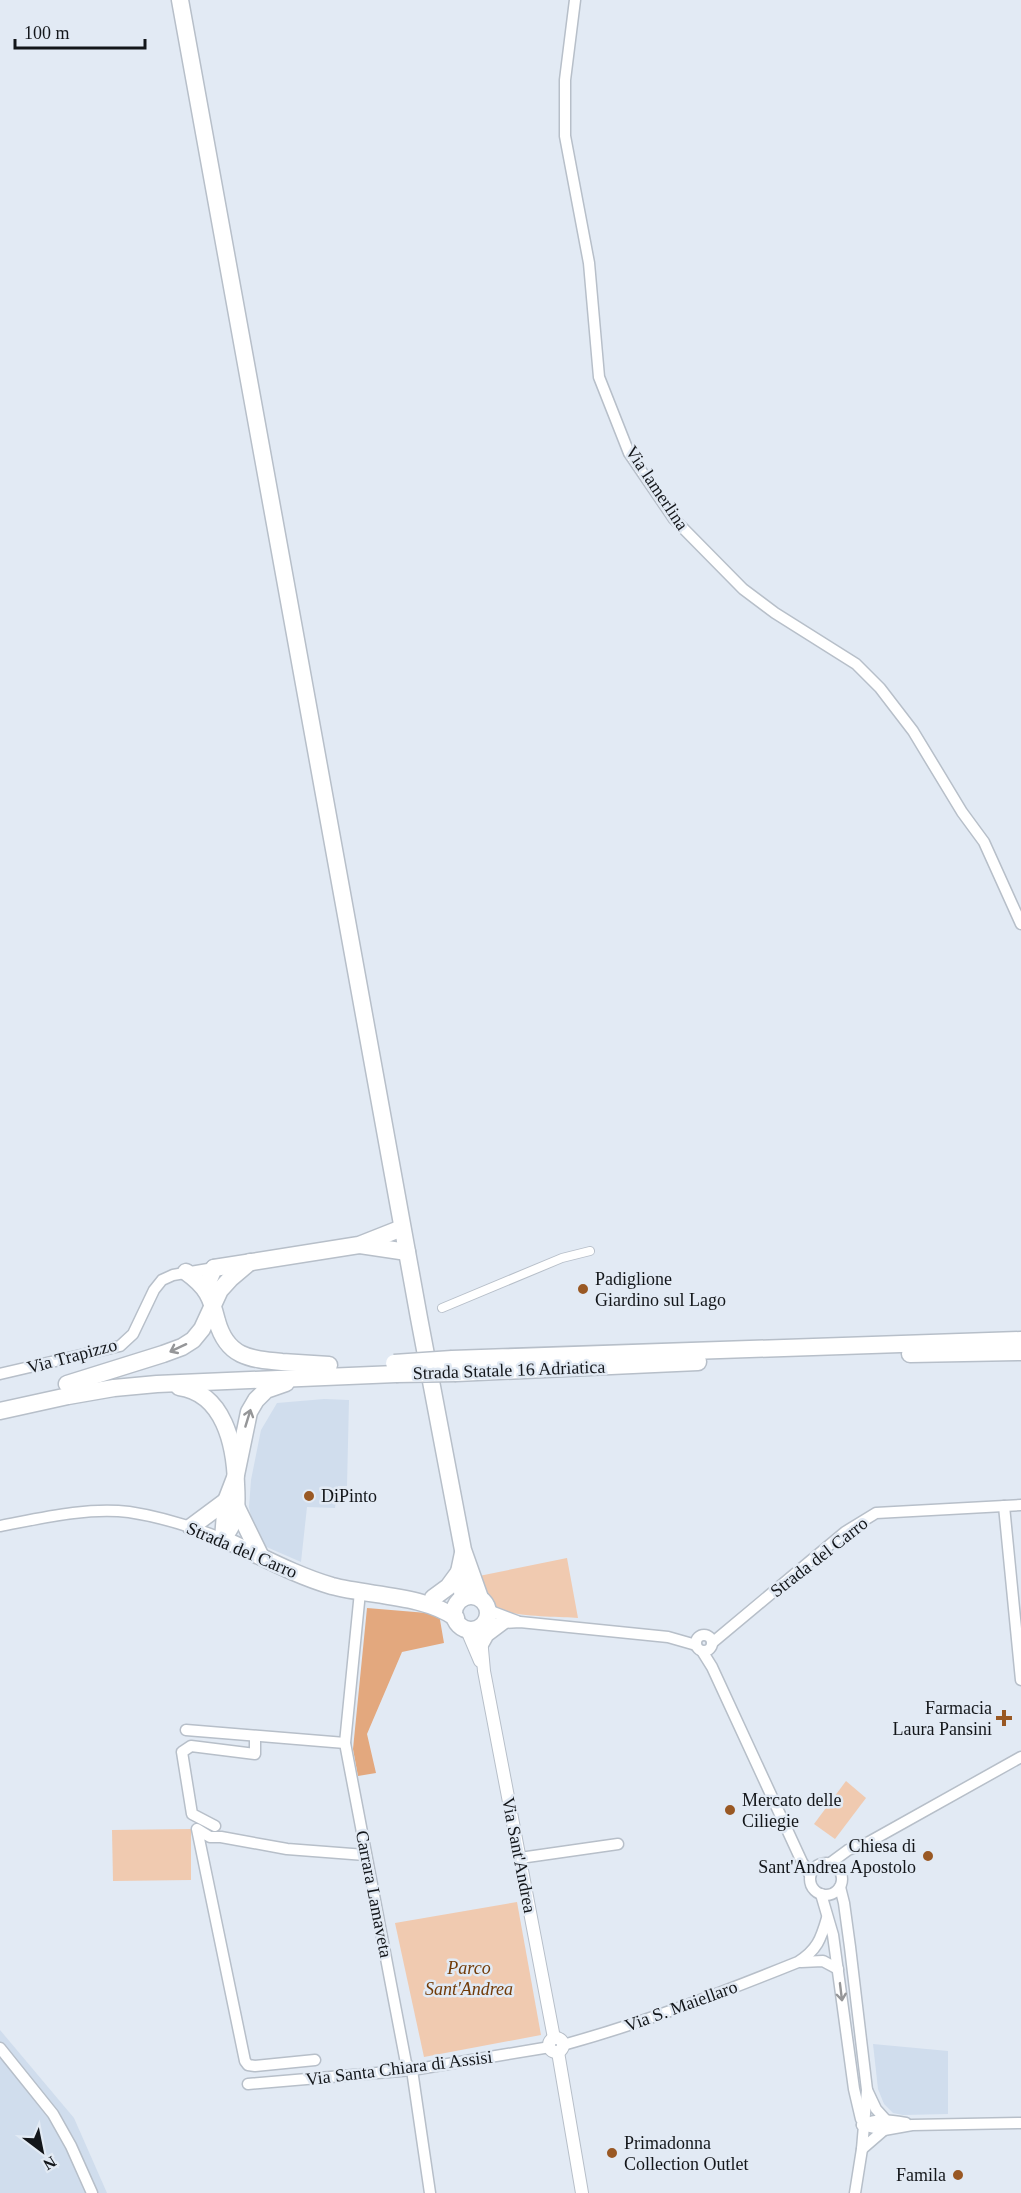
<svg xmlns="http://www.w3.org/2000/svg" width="1021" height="2193" font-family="Georgia,serif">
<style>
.built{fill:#d0dded}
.green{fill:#f0cab0}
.forest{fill:#e3a87e}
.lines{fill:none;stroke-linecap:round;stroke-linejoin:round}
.pedestrian-casing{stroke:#b7bfc9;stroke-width:10}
.minor-casing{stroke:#b7bfc9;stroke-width:13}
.tertiary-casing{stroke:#b7bfc9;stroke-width:14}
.primary-casing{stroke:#b7bfc9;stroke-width:19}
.trunk-casing{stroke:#b7bfc9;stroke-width:19}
.pedestrian{stroke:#fff;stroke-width:8}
.minor{stroke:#fff;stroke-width:10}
.tertiary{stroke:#fff;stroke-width:12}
.primary{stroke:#fff;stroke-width:16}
.trunk{stroke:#fff;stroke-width:16}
.trunk-bridge-casing{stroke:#b7bfc9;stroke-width:19;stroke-linecap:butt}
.trunk-bridge{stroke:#fff;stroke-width:16}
.oneway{stroke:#959698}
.poi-dot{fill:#995823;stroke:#e2eaf4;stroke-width:2}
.labels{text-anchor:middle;stroke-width:5;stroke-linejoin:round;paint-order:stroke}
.street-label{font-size:18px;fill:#13161a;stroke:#e2eaf4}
.poi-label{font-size:18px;fill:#13161a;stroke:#e2eaf4;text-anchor:start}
.park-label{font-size:18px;font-style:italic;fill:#713b08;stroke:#e2eaf4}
</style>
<rect width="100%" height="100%" fill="#e2eaf4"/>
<g class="built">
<polygon points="324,1399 349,1400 347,1486 338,1486 335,1508 307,1507 301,1562 262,1545 253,1527 249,1507 251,1480 261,1430 277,1403"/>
<polygon points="0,2030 74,2118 107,2193 0,2193"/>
<polygon points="873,2044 948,2051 948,2114 903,2115 893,2113 884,2104 878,2089"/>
</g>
<g class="green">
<path d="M 567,1558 L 578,1618 C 557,1616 503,1618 489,1603 C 483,1596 481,1584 479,1576 Z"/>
<polygon points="846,1781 866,1798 835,1839 814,1824"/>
<polygon points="191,1829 191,1880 113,1881 112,1830"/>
<polygon points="517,1902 541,2035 424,2057 395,1923"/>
</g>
<polygon class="forest" points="367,1608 439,1614 444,1643 402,1652 367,1734 376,1773 358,1776 353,1749"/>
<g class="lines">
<g class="pedestrian-casing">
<polyline id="pedestrian" points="442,1308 562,1258 590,1251"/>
</g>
<g class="minor-casing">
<g id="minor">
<polyline points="575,0 565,80 565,136 589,263 599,377 629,453 674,519 743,589 775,613 856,664 880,688 913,731 962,812 984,842 1021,924"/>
<polyline points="0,1374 120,1346 133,1334 154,1290 162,1280 173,1275 214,1268"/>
<polyline points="1004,1506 1021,1680"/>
<path d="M 0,1526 C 42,1518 87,1507 129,1512 C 162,1517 193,1527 223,1539"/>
<polyline points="360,1592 345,1743 406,2063 412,2070 430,2193"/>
<polyline points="488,1610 517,1621"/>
<polyline points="484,1624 520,1622 668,1637 696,1645"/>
<circle cx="704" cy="1643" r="8"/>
<polyline points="712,1643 845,1532 876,1513 1021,1505"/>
<polyline points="483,1645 488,1636 504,1624"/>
<polyline points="702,1651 712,1667 802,1862 810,1875"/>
<polyline points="186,1730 345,1743"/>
<polyline points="215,1826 192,1814 182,1752 191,1746 255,1754 255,1736"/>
<polyline points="520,1858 618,1844"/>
<circle cx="826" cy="1879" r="16"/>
<polyline points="829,1864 848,1850 869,1842 1021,1757"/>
<polyline points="840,1887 844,1903 850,1947 867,2090 862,2149 855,2193"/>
<polyline points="821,1894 833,1935 854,2089 861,2119"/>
<polyline points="801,1962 823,1961 838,1969"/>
<path d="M 563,2045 C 643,2023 721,1993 798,1962 C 817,1950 821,1939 827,1918"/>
<polyline points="0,2048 53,2114 71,2146 92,2193"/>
<polyline points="315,2060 255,2066 248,2065 245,2061 197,1829 210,1837 221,1837 287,1849 365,1855"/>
<polyline points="248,2084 412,2070 550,2047"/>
<polyline points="867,2090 876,2109 885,2119"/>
<polyline points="862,2125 884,2130 912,2125 1021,2123"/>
<path d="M 862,2125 C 878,2118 889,2120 906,2123"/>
<polyline points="862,2149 884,2130"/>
</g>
</g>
<g class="tertiary-casing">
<g id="tertiary">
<polyline points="480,1627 484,1671 554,2038"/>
<polyline points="466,1628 480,1661"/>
<circle cx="556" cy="2045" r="7"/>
<polyline points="558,2052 582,2193"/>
</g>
</g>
<g class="primary-casing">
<g id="primary">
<polyline points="180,0 419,1318 463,1550 480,1598"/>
<polyline points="360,1245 407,1252"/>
<polyline points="214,1268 359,1245 402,1228"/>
<path d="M 223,1539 C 259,1555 294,1575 332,1586 C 370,1596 424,1595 456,1618"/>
<polyline points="463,1553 459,1572 463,1598"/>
<circle cx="471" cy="1613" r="17"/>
<polyline points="433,1598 448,1587 459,1572"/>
</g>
</g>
<g class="trunk-casing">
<g id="trunk">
<path d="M 186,1272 C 207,1287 211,1297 217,1321 C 227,1357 249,1359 282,1362 C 298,1363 313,1364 329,1365"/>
<polyline points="208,1292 209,1280 214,1268"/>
<polyline points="910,1354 1021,1352"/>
<polyline points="452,1359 1021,1340"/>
<polyline points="456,1373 698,1362"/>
<polyline points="67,1384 163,1354 182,1347 193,1340 202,1329 220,1290 230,1279 250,1262"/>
<path d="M 179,1387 C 224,1393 235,1445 236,1484 C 237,1502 238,1517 227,1533"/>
<polyline points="0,1411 68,1396 114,1388 157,1384 396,1374"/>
<polyline points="237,1508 260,1555"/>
<polyline points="191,1527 226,1501"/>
<polyline points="223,1539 226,1501 236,1475 249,1412 256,1400 266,1390 286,1383"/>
</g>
</g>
<use href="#pedestrian" class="pedestrian"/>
<use href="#minor" class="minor"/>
<use href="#tertiary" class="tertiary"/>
<use href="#primary" class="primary"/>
<use href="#trunk" class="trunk"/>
<g class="trunk-bridge-casing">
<g id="trunk-bridge">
<polyline points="394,1363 452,1359"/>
<polyline points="396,1374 456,1373"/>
</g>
</g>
<use href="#trunk-bridge" class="trunk-bridge"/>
</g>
<defs><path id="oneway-shaft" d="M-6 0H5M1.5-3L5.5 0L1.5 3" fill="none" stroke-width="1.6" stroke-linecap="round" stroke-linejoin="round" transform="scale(1.5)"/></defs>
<g class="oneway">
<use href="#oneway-shaft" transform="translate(178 1348) rotate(155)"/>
<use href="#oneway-shaft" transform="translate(248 1418) rotate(-73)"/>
<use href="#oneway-shaft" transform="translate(841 1992) rotate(83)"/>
</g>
<g class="poi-dot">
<circle cx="583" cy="1289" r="6"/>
<circle cx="309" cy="1496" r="6"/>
<path d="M1001 1709h6v6h6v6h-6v6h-6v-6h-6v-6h6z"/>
<circle cx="730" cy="1810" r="6"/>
<circle cx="928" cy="1856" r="6"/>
<circle cx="612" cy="2153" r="6"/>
<circle cx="958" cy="2175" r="6"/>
</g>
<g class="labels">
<g class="street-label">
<text transform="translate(657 488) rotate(56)" y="6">Via lamerlina</text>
<text transform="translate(72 1356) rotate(-15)" y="6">Via Trapizzo</text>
<text transform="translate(509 1370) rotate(-2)" y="6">Strada Statale 16 Adriatica</text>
<text transform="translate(242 1550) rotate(23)" y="6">Strada del Carro</text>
<text transform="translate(819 1557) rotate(-38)" y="6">Strada del Carro</text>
<text transform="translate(519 1855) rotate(79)" y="6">Via Sant'Andrea</text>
<text transform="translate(374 1894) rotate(79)" y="6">Carrara Lamaveta</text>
<text transform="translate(681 2006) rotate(-20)" y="6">Via S. Maiellaro</text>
<text transform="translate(399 2068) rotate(-7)" y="6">Via Santa Chiara di Assisi</text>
</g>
<g class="poi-label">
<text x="595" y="1285">Padiglione<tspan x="595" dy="21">Giardino sul Lago</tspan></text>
<text x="321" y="1502">DiPinto</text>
<text x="992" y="1714" text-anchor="end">Farmacia<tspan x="992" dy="21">Laura Pansini</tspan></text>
<text x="742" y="1806">Mercato delle<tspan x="742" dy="21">Ciliegie</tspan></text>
<text x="916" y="1852" text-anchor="end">Chiesa di<tspan x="916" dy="21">Sant'Andrea Apostolo</tspan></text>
<text x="624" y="2149">Primadonna<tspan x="624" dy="21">Collection Outlet</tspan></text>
<text x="946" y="2181" text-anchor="end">Famila</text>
</g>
<g class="park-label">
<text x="469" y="1974">Parco<tspan x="469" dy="21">Sant'Andrea</tspan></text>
</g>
</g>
<g transform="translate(42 2151) rotate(148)" stroke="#e2eaf4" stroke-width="4.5" paint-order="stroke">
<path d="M0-4.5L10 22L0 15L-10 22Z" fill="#13161a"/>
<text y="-9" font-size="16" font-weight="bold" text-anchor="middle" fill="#13161a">N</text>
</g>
<path d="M15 39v9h130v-9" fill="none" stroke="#13161a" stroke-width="3"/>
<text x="24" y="39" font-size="18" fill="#13161a" stroke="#e2eaf4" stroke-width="4.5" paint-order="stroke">100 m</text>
</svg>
